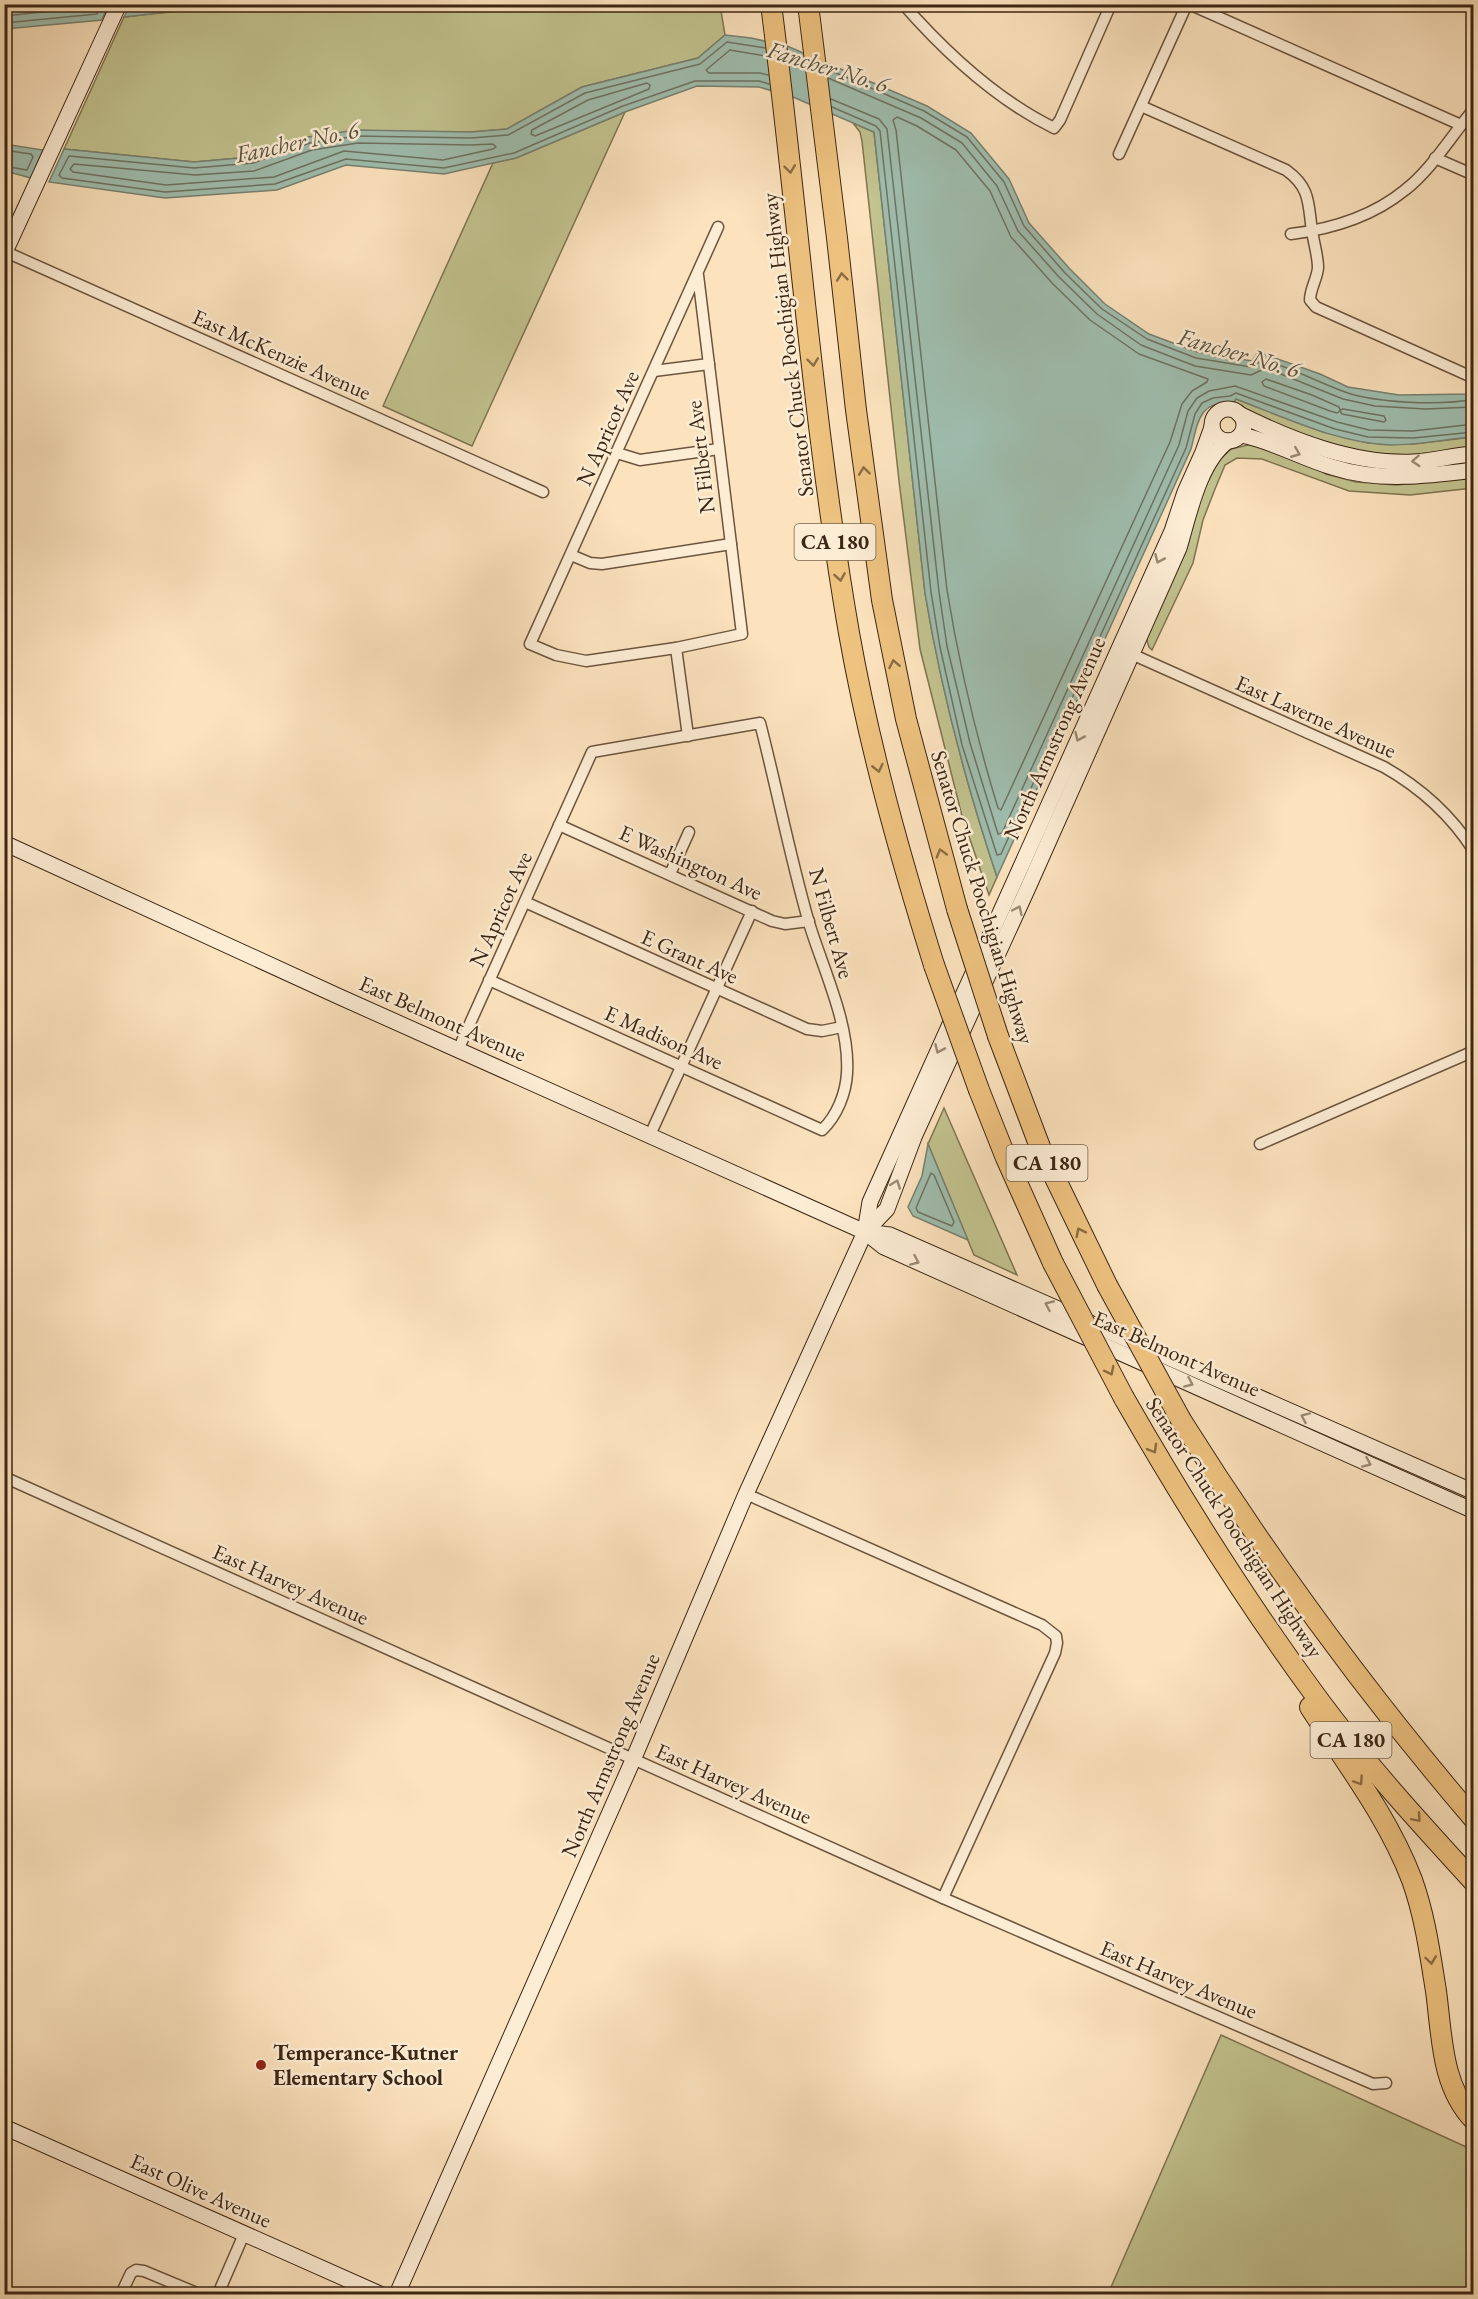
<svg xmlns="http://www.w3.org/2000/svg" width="1478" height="2299" font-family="'EB Garamond',serif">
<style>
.green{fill:#c2c38f;stroke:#7f7452;stroke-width:1.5}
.water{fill:#9fbeaf;stroke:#778171;stroke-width:1.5}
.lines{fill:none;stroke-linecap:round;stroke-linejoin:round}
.shore{stroke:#6e7262;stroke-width:1.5}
.street-casing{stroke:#6c553e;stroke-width:13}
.secondary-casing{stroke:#3c2614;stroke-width:17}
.highway-casing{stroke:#3c2614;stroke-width:22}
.street{stroke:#fdedd5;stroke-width:10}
.secondary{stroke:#fdedd5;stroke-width:15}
.highway{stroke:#eec27f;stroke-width:20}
.highway-bridge-casing{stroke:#3c2614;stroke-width:22;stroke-linecap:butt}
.highway-bridge{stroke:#eec27f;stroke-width:20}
.oneway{stroke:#8c6c44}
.oneway2{stroke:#9c8a74}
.poi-dot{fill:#8f2418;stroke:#fdedd5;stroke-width:2}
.labels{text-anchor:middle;stroke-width:5;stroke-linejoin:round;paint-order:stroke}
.shield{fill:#fdedd5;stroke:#76624e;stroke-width:1.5}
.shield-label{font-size:21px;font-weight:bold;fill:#3c2614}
.street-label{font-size:22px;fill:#3c2614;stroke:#fdedd5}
.poi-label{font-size:22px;font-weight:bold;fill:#3c2614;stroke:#fdedd5;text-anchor:start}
.water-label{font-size:24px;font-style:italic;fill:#5a5442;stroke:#fdedd5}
</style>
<rect width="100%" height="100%" fill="#fce3be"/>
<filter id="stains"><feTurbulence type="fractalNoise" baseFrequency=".00333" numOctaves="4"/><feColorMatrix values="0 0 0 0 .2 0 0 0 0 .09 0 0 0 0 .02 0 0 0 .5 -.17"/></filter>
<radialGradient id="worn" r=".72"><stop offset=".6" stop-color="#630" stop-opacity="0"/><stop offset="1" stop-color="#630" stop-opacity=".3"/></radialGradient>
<g class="green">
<polygon points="232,4 720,5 725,35 698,58 582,87 507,129 471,132 308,137 251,157 194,162 64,149 124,17"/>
<polygon points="625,112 472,446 383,406 493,163 516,158"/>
<path d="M 853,123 L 874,132 L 925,593 C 941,690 966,784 997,877 L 989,895 L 962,816 L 920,649 L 899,481 L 862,141 L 860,132 Z"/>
<polygon points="1236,399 1323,432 1368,443 1414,444 1473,437 1473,448 1409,455 1363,453 1344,448 1271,423 1233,403"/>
<polygon points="1252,444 1313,466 1326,474 1356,482 1396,485 1473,478 1473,488 1410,495 1349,491 1262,459 1237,458 1225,465 1215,489 1203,520 1193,563 1152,650 1149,647 1146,638 1187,548 1199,502 1216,463 1231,449"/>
<polygon points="944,1108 1017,1275 974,1255 928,1144"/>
<polygon points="1221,2035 1473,2150 1473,2294 1108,2294"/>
</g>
<g class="water">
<polygon points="5,5 108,5 102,20 5,29"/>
<polygon points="130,5 130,4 232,5 124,17"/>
<path d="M 725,35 L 751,38 L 787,46 L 927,106 L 971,133 L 1009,179 L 1029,223 L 1069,268 L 1105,304 L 1149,334 L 1197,352 L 1252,361 L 1258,352 L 1320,374 L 1348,387 L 1399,395 L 1471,394 L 1473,390 L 1473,437 C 1446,439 1419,445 1391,445 C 1337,443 1286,418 1236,399 L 1233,403 C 1199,400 1198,422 1191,449 L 997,877 C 966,784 941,690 925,593 L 874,132 L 793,97 L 759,87 L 697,86 L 625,112 L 516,158 L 444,174 L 346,165 L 277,190 L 165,198 L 49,182 L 64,149 L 194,162 L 251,157 L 308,137 L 356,130 L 471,132 L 507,129 L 582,87 L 698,58 Z"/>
<polygon points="4,144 43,150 31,178 5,171"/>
<polygon points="928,1144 968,1240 913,1216 908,1207 922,1176"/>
</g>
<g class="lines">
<g class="shore">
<polyline points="4,16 91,7 94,4"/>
<polyline points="4,23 97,14 102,4"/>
<polyline points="765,48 727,42 700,64 585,93 508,135 471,138 357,136 310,143 253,163 194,168 69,156 59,175 62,178 165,192 275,184 346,159 444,168 514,153 623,106 695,81 759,81 769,84"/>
<polyline points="766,56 730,50 706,70 709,73 760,73 768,75"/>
<path d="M 827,69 L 924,111 L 967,137 L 1004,182 L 1024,226 L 1065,273 L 1102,309 L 1147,339 L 1196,358 L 1251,367 L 1263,360 C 1291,367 1317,382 1345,392 C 1376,403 1441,406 1474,399"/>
<polyline points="828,78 921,118 962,143 997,186 1018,231 1059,277 1097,314 1141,345 1195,366 1251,375 1266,368 1343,399 1375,406 1425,409 1474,407"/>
<polygon points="647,83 650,85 649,89 535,136 531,134 532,130 588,100"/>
<polyline points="831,99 879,119 887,129 939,592 947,646 970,743 998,834 1002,833 1179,445 1188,411 1197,398 1209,391 1235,386 1337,422 1369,430 1413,431 1474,424"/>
<polyline points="832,107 876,126 880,131 931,592 940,647 962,745 997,855 1001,854 1186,448 1195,414 1202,403 1213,398 1230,396 1236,393 1335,429 1368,437 1413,438 1474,432"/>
<path d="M 897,117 L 917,126 L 956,150 L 990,191 L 1011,237 L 1053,284 L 1090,320 L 1139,354 L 1208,379 L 1207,382 L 1192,391 L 1182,404 L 1170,442 L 1001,810 L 998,808 C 976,736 959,664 947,590 L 896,130 L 893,120 Z"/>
<polygon points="358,143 471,145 493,144 496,147 493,149 443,160 344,151 274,177 166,185 73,172 70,169 74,164 195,175 254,171 312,150"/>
<polyline points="4,150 31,154 33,157 27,170 4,166"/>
<polygon points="1266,379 1312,395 1339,407 1340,410 1343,409 1384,416 1386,420 1384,422 1342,414 1340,411 1337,413 1330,411 1264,386 1262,382"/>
<polygon points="931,1173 934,1175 954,1222 952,1226 918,1212 916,1208"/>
</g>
<g class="street-casing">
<g id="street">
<path d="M 903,4 C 946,53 995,99 1054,128 L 1060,120 L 1111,4"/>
<polyline points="1189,4 1461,125"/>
<polyline points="4,5 13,4"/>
<path d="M 1141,106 L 1286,170 C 1311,188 1308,204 1312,231 C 1314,244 1318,256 1318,268 C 1317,279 1310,289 1310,300 L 1316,307 L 1474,378"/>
<polyline points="1119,154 1187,4"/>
<polyline points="1435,158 1474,175"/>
<path d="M 1291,234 C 1332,229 1372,217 1405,190 C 1432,169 1451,136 1474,109"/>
<polyline points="6,252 543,492"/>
<polyline points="698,275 742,634 676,648 586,661 556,655 530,644 718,227"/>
<polyline points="654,371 709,364"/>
<polyline points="617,453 640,460 719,449"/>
<polyline points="571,555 590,563 602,564 731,544"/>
<polyline points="676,648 688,736"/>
<path d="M 1127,652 L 1384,767 C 1421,788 1451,815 1474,851"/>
<polyline points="559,825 772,921 785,924 809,921"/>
<polyline points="670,874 689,832"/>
<polyline points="525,902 807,1029 822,1031 842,1027"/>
<path d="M 458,1050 L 592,752 L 760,723 C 777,789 790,857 809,923 C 823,969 850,1024 847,1073 C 846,1093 837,1116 822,1130 L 489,980"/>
<polyline points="650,1135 752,911"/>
<polyline points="1260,1144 1474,1051"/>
<polyline points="4,1477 943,1898 1373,2084 1386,2083"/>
<polyline points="746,1494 1042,1625 1056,1636 1057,1643 1055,1653 943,1898"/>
<polyline points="121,2294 131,2273 136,2270 144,2271 199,2294"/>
<polyline points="218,2294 244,2234"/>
</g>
</g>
<g class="secondary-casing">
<g id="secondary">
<polyline points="4,254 119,4"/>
<circle cx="1228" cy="425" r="16"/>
<path d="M 1239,414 C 1292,440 1354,465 1414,462 C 1434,461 1454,455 1474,454"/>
<path d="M 1241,435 C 1273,441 1301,458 1332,467 C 1378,482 1426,476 1474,470"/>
<polyline points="4,843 340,997 865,1232 884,1247 1474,1511"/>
<path d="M 865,1232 L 887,1209 L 914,1137 L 1027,890 L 1179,548 C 1189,515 1199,462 1228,441"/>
<polyline points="865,1232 890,1235 1474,1492"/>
<polyline points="4,2127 380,2294"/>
<polyline points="397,2294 633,1760 746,1494 865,1232 870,1202 1172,531 1185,492 1203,452 1212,427"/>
</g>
</g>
<g class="highway-casing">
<g id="highway">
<path d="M 771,4 C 798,213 813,425 849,633 C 869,746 900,856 934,965"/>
<polyline points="808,4 837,238 856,410 882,600 906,719 957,909"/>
<polyline points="998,1036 1040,1147 1107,1285"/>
<polyline points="979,1090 1006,1158 1053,1263"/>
<path d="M 1124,1398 C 1183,1501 1247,1603 1318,1699 C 1365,1763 1420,1823 1474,1882"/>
<path d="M 1181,1420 C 1269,1560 1366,1693 1474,1819"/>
<path d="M 1310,1707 C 1346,1763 1388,1817 1412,1880 C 1425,1916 1430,1954 1436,1991 C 1442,2035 1441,2086 1474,2120"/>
</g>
</g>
<use href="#street" class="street"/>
<use href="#secondary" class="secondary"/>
<use href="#highway" class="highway"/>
<g class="highway-bridge-casing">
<g id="highway-bridge">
<polyline points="957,909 998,1036"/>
<polyline points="934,965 979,1090"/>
<polyline points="1053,1263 1124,1398"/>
<polyline points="1107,1285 1181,1420"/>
</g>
</g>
<use href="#highway-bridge" class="highway-bridge"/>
</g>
<defs><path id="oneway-chevron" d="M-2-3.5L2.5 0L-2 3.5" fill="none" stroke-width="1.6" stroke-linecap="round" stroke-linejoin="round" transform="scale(1.5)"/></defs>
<g class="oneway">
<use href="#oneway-chevron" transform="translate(790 169) rotate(83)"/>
<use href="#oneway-chevron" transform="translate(842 277) rotate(-96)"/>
<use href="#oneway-chevron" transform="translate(813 362) rotate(83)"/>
<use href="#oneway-chevron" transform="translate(864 471) rotate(-97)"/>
<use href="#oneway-chevron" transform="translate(840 577) rotate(81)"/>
<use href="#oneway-chevron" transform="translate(894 664) rotate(-101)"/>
<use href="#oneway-chevron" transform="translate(878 768) rotate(77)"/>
<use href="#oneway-chevron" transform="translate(941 853) rotate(-106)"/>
<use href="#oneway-chevron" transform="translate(1080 1232) rotate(-117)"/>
<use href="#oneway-chevron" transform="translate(1110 1371) rotate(63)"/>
<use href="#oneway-chevron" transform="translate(1153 1449) rotate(60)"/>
<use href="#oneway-chevron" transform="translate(1359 1781) rotate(56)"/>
<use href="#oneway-chevron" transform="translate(1417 1818) rotate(49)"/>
<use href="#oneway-chevron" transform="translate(1431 1960) rotate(82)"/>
</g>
<g class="oneway2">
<use href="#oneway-chevron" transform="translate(1296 453) rotate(22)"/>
<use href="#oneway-chevron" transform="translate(1416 461) rotate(177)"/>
<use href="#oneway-chevron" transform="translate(1159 559) rotate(114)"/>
<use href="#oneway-chevron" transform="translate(1079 737) rotate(114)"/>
<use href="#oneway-chevron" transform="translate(1018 910) rotate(-65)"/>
<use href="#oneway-chevron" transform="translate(939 1049) rotate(114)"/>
<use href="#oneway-chevron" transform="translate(896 1184) rotate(-69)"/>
<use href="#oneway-chevron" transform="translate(915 1261) rotate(24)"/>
<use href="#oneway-chevron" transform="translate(1049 1305) rotate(-156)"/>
<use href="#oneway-chevron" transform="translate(1189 1383) rotate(24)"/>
<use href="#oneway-chevron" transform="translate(1305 1417) rotate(-156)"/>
<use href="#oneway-chevron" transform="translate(1367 1463) rotate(24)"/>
</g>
<circle class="poi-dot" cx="261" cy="2065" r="6"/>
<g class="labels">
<g class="shield">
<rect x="794.5" y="524" width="81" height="36" rx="4.5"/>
<rect x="1006.5" y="1145" width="81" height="36" rx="4.5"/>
<rect x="1310.5" y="1722" width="81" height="36" rx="4.5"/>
</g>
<g class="shield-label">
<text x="835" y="549">CA 180</text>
<text x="1047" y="1170">CA 180</text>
<text x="1351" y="1747">CA 180</text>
</g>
<g class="street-label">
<text transform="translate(787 345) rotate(-97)" y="8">Senator Chuck Poochigian Highway</text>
<text transform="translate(282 354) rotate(24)" y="8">East McKenzie Avenue</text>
<text transform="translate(607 428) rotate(-66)" y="8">N Apricot Ave</text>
<text transform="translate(700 457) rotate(-97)" y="8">N Filbert Ave</text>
<text transform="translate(1316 716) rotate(24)" y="8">East Laverne Avenue</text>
<text transform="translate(1054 738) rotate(-66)" y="8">North Armstrong Avenue</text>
<text transform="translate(691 862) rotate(24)" y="8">E Washington Ave</text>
<text transform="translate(983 897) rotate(73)" y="8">Senator Chuck Poochigian Highway</text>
<text transform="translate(500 909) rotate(-66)" y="8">N Apricot Ave</text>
<text transform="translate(832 923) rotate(74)" y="8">N Filbert Ave</text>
<text transform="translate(690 956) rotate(24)" y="8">E Grant Ave</text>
<text transform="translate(443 1018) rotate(24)" y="8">East Belmont Avenue</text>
<text transform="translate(664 1037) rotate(24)" y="8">E Madison Ave</text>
<text transform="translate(1177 1353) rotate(24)" y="8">East Belmont Avenue</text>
<text transform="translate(1235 1527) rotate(57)" y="8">Senator Chuck Poochigian Highway</text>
<text transform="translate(291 1584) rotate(24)" y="8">East Harvey Avenue</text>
<text transform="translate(610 1755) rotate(-67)" y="8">North Armstrong Avenue</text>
<text transform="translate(734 1783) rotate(24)" y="8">East Harvey Avenue</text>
<text transform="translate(1179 1979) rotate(23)" y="8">East Harvey Avenue</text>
<text transform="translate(201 2190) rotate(24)" y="8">East Olive Avenue</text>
</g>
<g class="poi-label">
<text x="273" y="2060">Temperance-Kutner<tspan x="273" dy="25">Elementary School</tspan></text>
</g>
<g class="water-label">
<text transform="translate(828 67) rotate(17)" y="8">Fancher No. 6</text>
<text transform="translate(297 142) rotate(-12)" y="8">Fancher No. 6</text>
<text transform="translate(1239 353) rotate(16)" y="8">Fancher No. 6</text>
</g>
</g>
<rect width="1478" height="2299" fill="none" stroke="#fce3be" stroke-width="24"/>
<rect x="6" y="6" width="1466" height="2287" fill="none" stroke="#3c2614" stroke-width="3"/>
<rect x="12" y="12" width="1454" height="2275" fill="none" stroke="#3c2614" stroke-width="1.5"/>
<rect width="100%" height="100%" filter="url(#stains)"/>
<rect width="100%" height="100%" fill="url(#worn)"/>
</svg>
